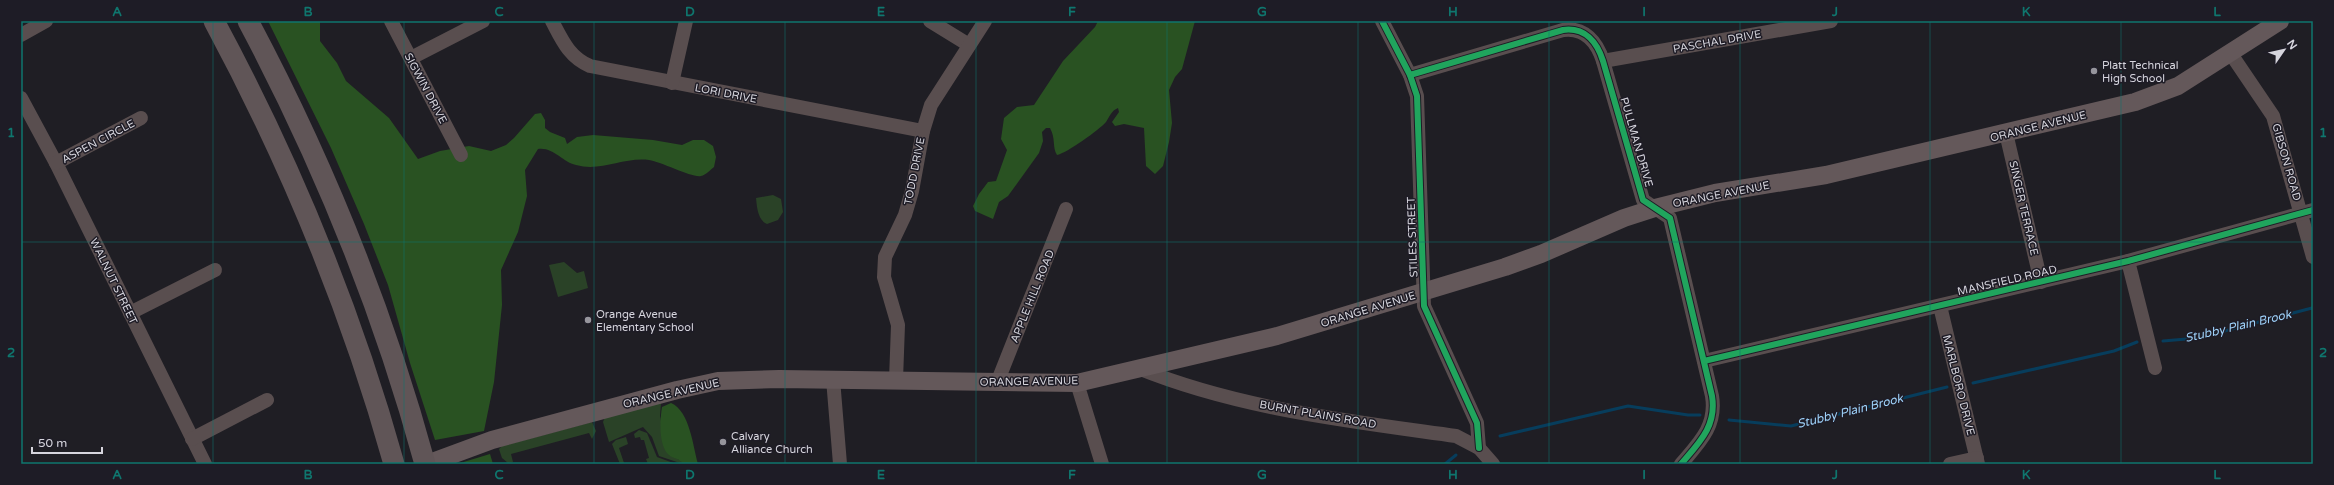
<svg xmlns="http://www.w3.org/2000/svg" width="2334" height="485" font-family="'Varela Round',sans-serif">
<style>
.green{fill:#2a4227}
.forest{fill:#295222}
.lines{fill:none;stroke-linecap:round;stroke-linejoin:round}
.stream{stroke:#073d5c;stroke-width:3}
.minor{stroke:#594e4f;stroke-width:14}
.major{stroke:#64585a;stroke-width:18}
.highway{stroke:#605557;stroke-width:21}
.cycleway-casing{stroke:#1e1c26;stroke-width:8}
.cycleway{stroke:#20a55d;stroke-width:6}
.grid{fill:none;stroke:#0f766e;stroke-width:1;stroke-opacity:0.55}
.poi-dot{fill:#96959c;stroke:#1e1c26;stroke-width:1.5}
.labels{text-anchor:middle;stroke-width:3;stroke-linejoin:round;paint-order:stroke}
.street-label{font-size:11px;fill:#d6d5dd;stroke:#1e1c26}
.poi-label{font-size:11px;fill:#d6d5dd;stroke:#1e1c26;text-anchor:start}
.water-label{font-size:12px;font-style:italic;fill:#9ed2fa;stroke:#1e1c26}
.neatline{fill:none;stroke:#0f766e;stroke-width:1.5}
.grid-label{font-size:13px;text-anchor:middle;font-weight:bold;fill:#0f766e}
</style>
<rect width="100%" height="100%" fill="#1f1e24"/>
<g class="green">
<path d="M 773,195 L 781,199 L 783,212 L 778,220 L 767,224 C 758,220 757,208 756,198 Z"/>
<polygon points="564,262 577,273 584,271 588,288 558,297 549,265"/>
<polygon points="661,403 660,416 669,455 680,460 683,464 659,456 652,437 643,427 609,442 603,422 605,417"/>
<polygon points="592,422 596,431 592,439 589,433 511,454 513,462 508,463 502,458 499,449 502,446"/>
<polygon points="639,430 647,433 657,457 676,464 648,464 646,459 649,458 644,440 641,440 640,437 635,438 634,434"/>
<polygon points="626,437 628,444 619,448 624,463 627,464 620,464 612,444 616,440"/>
</g>
<g class="forest">
<path d="M 268,21 L 320,21 L 320,41 L 337,63 L 346,81 L 389,118 L 418,159 L 440,151 L 469,146 L 491,151 L 506,145 L 514,138 L 535,114 L 541,113 L 545,120 L 545,128 L 550,132 L 565,138 L 567,144 L 577,137 L 593,135 L 653,140 L 682,145 L 693,140 L 704,140 L 713,146 L 716,157 L 714,167 C 710,170 706,175 701,176 C 692,178 662,162 649,160 C 623,157 601,172 576,165 C 562,162 554,147 538,149 L 525,170 L 527,196 L 518,232 L 501,270 L 502,305 L 494,382 L 484,431 L 435,440 L 410,363 L 388,285 L 364,224 L 331,148 Z"/>
<path d="M 1098,21 L 1195,21 L 1182,69 L 1175,77 L 1169,90 L 1172,123 L 1169,142 L 1163,166 L 1155,174 L 1146,166 L 1144,128 L 1124,124 L 1115,126 L 1112,122 L 1119,112 L 1118,108 C 1111,111 1110,116 1106,122 C 1099,130 1067,153 1057,155 C 1052,147 1056,139 1050,128 L 1046,128 L 1042,132 L 1043,141 L 1039,153 L 1008,196 L 999,202 L 993,219 L 975,211 L 973,206 L 979,194 L 988,182 L 996,181 L 1007,150 L 1001,139 L 1004,118 L 1017,107 L 1034,105 L 1063,61 L 1095,27 Z"/>
<path d="M 671,403 C 690,411 693,447 698,464 L 683,464 C 679,458 675,459 670,456 C 658,447 660,419 662,407 Z"/>
<polygon points="490,454 493,464 457,464"/>
</g>
<g class="lines">
<g class="stream">
<polyline points="2163,341 2198,338 2312,308"/>
<polyline points="1973,383 2114,351 2137,342"/>
<polyline points="1729,420 1791,426 1947,387"/>
<polyline points="1500,436 1628,406 1688,415 1700,415"/>
<polyline points="1445,464 1456,455"/>
</g>
<g class="minor">
<polyline points="391,21 461,155"/>
<path d="M 552,21 C 562,40 569,57 590,66 L 923,131"/>
<polyline points="930,21 969,45"/>
<polyline points="1382,21 1410,75 1417,96 1424,306 1477,423 1479,448"/>
<polyline points="21,35 46,21"/>
<polyline points="2231,54 2273,116 2313,257"/>
<polyline points="411,58 483,21"/>
<polyline points="1603,61 1831,21"/>
<path d="M 1410,75 L 1563,30 C 1585,27 1597,42 1603,61 L 1643,200 L 1670,218 L 1712,396 C 1717,426 1699,443 1681,464"/>
<polyline points="672,83 686,21"/>
<polyline points="21,98 56,163 205,464"/>
<polyline points="2006,133 2041,282"/>
<polyline points="56,163 141,118"/>
<polyline points="2128,261 2155,368"/>
<polyline points="1940,306 1978,464"/>
<polyline points="130,313 215,270"/>
<polyline points="1704,361 2128,261 2313,210"/>
<path d="M 1138,368 C 1239,409 1349,421 1456,436 L 1479,448 L 1493,464"/>
<polyline points="833,379 840,464"/>
<polyline points="896,380 898,325 884,277 885,257 905,215 912,191 923,131 931,105 985,21"/>
<polyline points="997,383 1066,209"/>
<polyline points="1077,383 1102,464"/>
<polyline points="192,439 267,400"/>
<polyline points="1950,464 1977,458"/>
</g>
<polyline class="major" points="427,464 492,440 677,390 718,381 779,379 1077,383 1277,336 1505,267 1541,254 1624,218 1655,208 1715,193 1826,175 2135,102 2178,86 2280,21"/>
<g class="highway">
<path d="M 214,21 C 290,162 351,310 394,464"/>
<path d="M 248,21 C 323,162 383,310 425,464"/>
</g>
<g class="cycleway-casing">
<g id="cycleway">
<polyline points="1382,21 1410,75 1417,96 1424,306 1477,423 1479,448"/>
<path d="M 1410,75 L 1563,30 C 1585,27 1597,42 1603,61 L 1643,200 L 1670,218 L 1712,396 C 1717,426 1699,443 1681,464"/>
<polyline points="1704,361 2128,261 2313,210"/>
</g>
</g>
<use href="#cycleway" class="cycleway"/>
</g>
<path class="grid" d="M 213,21 L 213,464M 404,21 L 404,464M 594,21 L 594,464M 785,21 L 785,464M 976,21 L 976,464M 1167,21 L 1167,464M 1358,21 L 1358,464M 1549,21 L 1549,464M 1740,21 L 1740,464M 1930,21 L 1930,464M 2121,21 L 2121,464M 21,242 L 2313,242"/>
<g class="poi-dot">
<circle cx="2094" cy="71" r="4"/>
<circle cx="588" cy="320" r="4"/>
<circle cx="723" cy="442" r="4"/>
</g>
<g class="labels">
<g class="street-label">
<text transform="translate(1717 41) rotate(-10)" y="4">PASCHAL DRIVE</text>
<text transform="translate(426 88) rotate(62)" y="4">SIGWIN DRIVE</text>
<text transform="translate(726 93) rotate(11)" y="4">LORI DRIVE</text>
<text transform="translate(2038 126) rotate(-14)" y="4">ORANGE AVENUE</text>
<text transform="translate(98 141) rotate(-28)" y="4">ASPEN CIRCLE</text>
<text transform="translate(1637 142) rotate(74)" y="4">PULLMAN DRIVE</text>
<text transform="translate(2287 162) rotate(74)" y="4">GIBSON ROAD</text>
<text transform="translate(914 171) rotate(-79)" y="4">TODD DRIVE</text>
<text transform="translate(1721 194) rotate(-11)" y="4">ORANGE AVENUE</text>
<text transform="translate(2024 208) rotate(77)" y="4">SINGER TERRACE</text>
<text transform="translate(1412 237) rotate(-92)" y="4">STILES STREET</text>
<text transform="translate(2007 280) rotate(-13)" y="4">MANSFIELD ROAD</text>
<text transform="translate(114 281) rotate(64)" y="4">WALNUT STREET</text>
<text transform="translate(1032 296) rotate(-68)" y="4">APPLE HILL ROAD</text>
<text transform="translate(1368 309) rotate(-17)" y="4">ORANGE AVENUE</text>
<text transform="translate(1029 381) rotate(-1)" y="4">ORANGE AVENUE</text>
<text transform="translate(1959 385) rotate(76)" y="4">MARLBORO DRIVE</text>
<text transform="translate(671 393) rotate(-13)" y="4">ORANGE AVENUE</text>
<text transform="translate(1318 414) rotate(10)" y="4">BURNT PLAINS ROAD</text>
</g>
<g class="poi-label">
<text x="2102" y="69">Platt Technical<tspan x="2102" dy="13">High School</tspan></text>
<text x="596" y="318">Orange Avenue<tspan x="596" dy="13">Elementary School</tspan></text>
<text x="731" y="440">Calvary<tspan x="731" dy="13">Alliance Church</tspan></text>
</g>
<g class="water-label">
<text transform="translate(2238 326) rotate(-13)" y="4">Stubby Plain Brook</text>
<text transform="translate(1850 411) rotate(-14)" y="4">Stubby Plain Brook</text>
</g>
</g>
<rect width="2334" height="485" fill="none" stroke="#1e1c26" stroke-width="44"/>
<g transform="translate(2284 50) rotate(56)" stroke="#1e1c26" stroke-width="3" paint-order="stroke">
<path d="M0-3L7 15L0 10L-7 15Z" fill="#d6d5dd"/>
<text y="-6" font-size="11" font-weight="bold" text-anchor="middle" fill="#d6d5dd">N</text>
</g>
<path d="M32 447v6h70v-6" fill="none" stroke="#d6d5dd" stroke-width="2"/>
<text x="38" y="447" font-size="12" fill="#d6d5dd" stroke="#1e1c26" stroke-width="3" paint-order="stroke">50 m</text>
<rect x="22" y="22" width="2290" height="441" class="neatline"/>
<g class="grid-label">
<text x="117" y="16">A</text>
<text x="308" y="16">B</text>
<text x="499" y="16">C</text>
<text x="690" y="16">D</text>
<text x="881" y="16">E</text>
<text x="1072" y="16">F</text>
<text x="1262" y="16">G</text>
<text x="1453" y="16">H</text>
<text x="1644" y="16">I</text>
<text x="1835" y="16">J</text>
<text x="2026" y="16">K</text>
<text x="2217" y="16">L</text>
<text x="11" y="137">1</text>
<text x="2323" y="137">1</text>
<text x="11" y="357">2</text>
<text x="2323" y="357">2</text>
<text x="117" y="479">A</text>
<text x="308" y="479">B</text>
<text x="499" y="479">C</text>
<text x="690" y="479">D</text>
<text x="881" y="479">E</text>
<text x="1072" y="479">F</text>
<text x="1262" y="479">G</text>
<text x="1453" y="479">H</text>
<text x="1644" y="479">I</text>
<text x="1835" y="479">J</text>
<text x="2026" y="479">K</text>
<text x="2217" y="479">L</text>
</g>
</svg>
